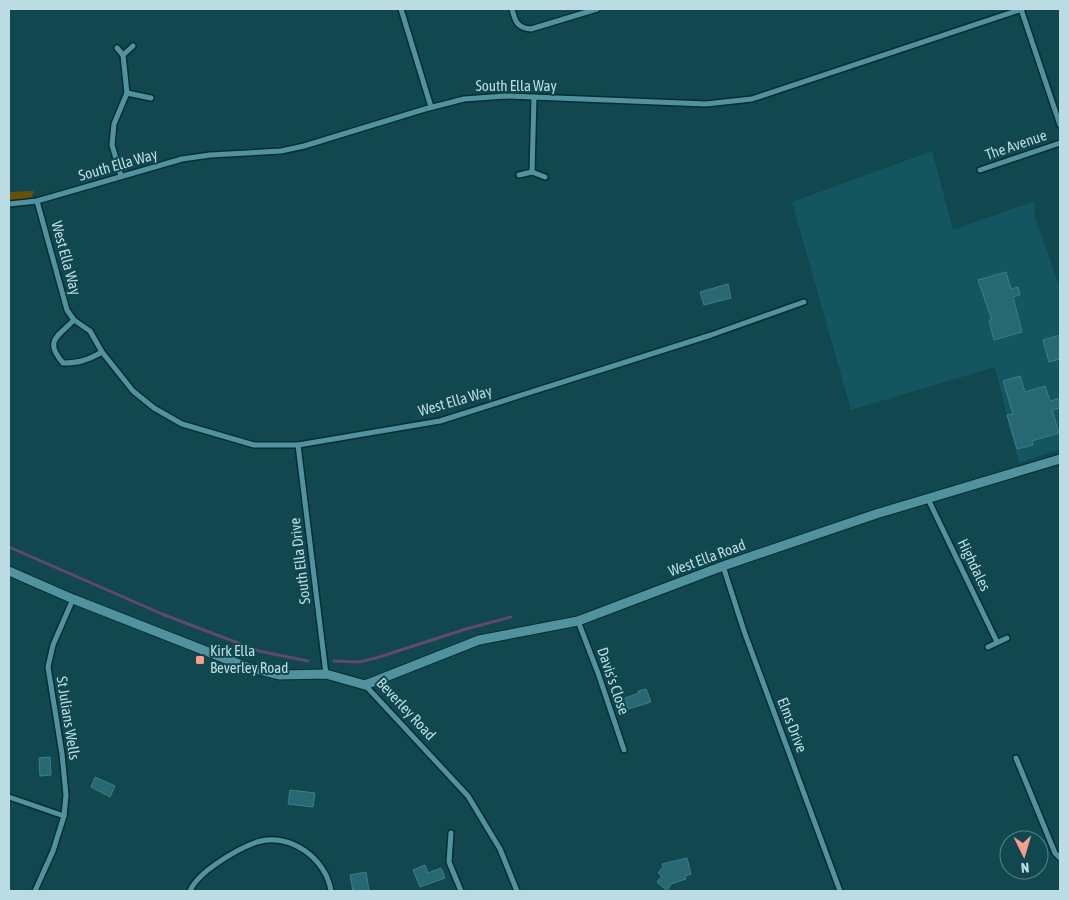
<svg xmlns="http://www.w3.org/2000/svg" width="1069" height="900" font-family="'Asap Condensed',sans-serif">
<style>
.built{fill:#135660}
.green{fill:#675107}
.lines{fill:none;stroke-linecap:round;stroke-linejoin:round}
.stream{stroke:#61486c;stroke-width:3}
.building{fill:#276873;stroke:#3b7f8a}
.minor-casing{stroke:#062c32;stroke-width:8}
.tertiary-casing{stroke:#062c32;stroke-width:11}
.minor{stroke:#50939f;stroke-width:5}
.tertiary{stroke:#50939f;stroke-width:9}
.poi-dot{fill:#f59d8e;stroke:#114850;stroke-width:2}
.labels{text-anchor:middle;stroke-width:4;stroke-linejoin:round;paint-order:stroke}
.street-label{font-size:15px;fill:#bbdce2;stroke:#114850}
.poi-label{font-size:15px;fill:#bbdce2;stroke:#114850;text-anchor:start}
</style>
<rect width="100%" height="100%" fill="#114850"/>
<polygon class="built" points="932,151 953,230 1035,201 1034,215 1060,288 1060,449 1019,463 995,367 851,410 792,202"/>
<polygon class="green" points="34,191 30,200 9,201 9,192"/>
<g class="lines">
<g class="stream">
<polyline points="9,547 162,614 259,651 308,661"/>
<polyline points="334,661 359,662 376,658 466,629 511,617"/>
</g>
</g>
<g class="building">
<polygon points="1006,272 1011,289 1018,287 1020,295 1013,297 1022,332 994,340 989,320 992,320 978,280"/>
<polygon points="728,284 731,298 704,305 700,292"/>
<polygon points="1060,335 1060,359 1049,362 1043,340"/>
<polygon points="1020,376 1025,392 1045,386 1050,401 1060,398 1060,408 1052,410 1059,433 1032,441 1033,445 1017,449 1007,415 1013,414 1003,381"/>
<polygon points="646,689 651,702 628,709 625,698 639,693 638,691"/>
<polygon points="50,757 51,775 40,776 39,758"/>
<polygon points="95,777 115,786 110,797 91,787"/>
<polygon points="290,790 315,793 313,807 288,804"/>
<polygon points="687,858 691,874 685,876 686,879 671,884 667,891 657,882 662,876 658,873 663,867 662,864"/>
<polygon points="425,865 428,873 441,868 445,878 420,887 413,870"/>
<polygon points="366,872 369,891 353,891 350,875"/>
</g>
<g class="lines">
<g class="minor-casing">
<g id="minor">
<polyline points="401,9 431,107"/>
<path d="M 512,9 C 515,21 517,28 531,29 L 597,9"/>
<polyline points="1021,9 1060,125"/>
<polyline points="117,48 123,55 133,46"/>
<polyline points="127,93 151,98"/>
<polyline points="980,170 1060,143"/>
<polyline points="532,172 534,97"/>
<polyline points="519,175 532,172 545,177"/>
<polyline points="121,176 112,145 114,124 127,93 123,55"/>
<polyline points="37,201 67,310 74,320 90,331 102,352 133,391 154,408 182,424 254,445 298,445 440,421 711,335 804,302"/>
<polyline points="9,204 37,201 182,159 210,155 281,151 304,146 425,109 464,99 505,96 706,104 752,99 1022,9"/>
<path d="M 74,320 C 57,337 44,341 63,363 C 79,363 88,360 102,352"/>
<polyline points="298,445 326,674"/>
<polyline points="928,499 997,642"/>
<polyline points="723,566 744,631 840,891"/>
<polyline points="578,621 598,673 624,750"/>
<polyline points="988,647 1007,638"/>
<polyline points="365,685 468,796 500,849 517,891"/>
<polyline points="1016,758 1055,853 1060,858"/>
<polyline points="9,797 64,816"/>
<polyline points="451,833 449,862 461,891"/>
<polyline points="35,891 53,851 64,816 66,795 62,754 48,667 53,645 73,599"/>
<path d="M 190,891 C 194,881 207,870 216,864 C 229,855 242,847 257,842 C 291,832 326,859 331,891"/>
</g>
</g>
<g class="tertiary-casing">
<polyline id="tertiary" points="9,571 73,599 244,666 279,675 326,674 365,685 479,640 578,621 723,566 876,514 1060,459"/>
</g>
<use href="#minor" class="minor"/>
<use href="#tertiary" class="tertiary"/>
</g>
<rect class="poi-dot" x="195" y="655" width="10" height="10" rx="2.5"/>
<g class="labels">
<g class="street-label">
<text x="516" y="91">South Ella Way</text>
<text transform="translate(1016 145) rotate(-19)" y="5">The Avenue</text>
<text transform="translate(118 165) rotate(-16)" y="5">South Ella Way</text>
<text transform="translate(66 258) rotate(75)" y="5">West Ella Way</text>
<text transform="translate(455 401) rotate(-16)" y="5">West Ella Way</text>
<text transform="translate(707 558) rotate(-20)" y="5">West Ella Road</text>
<text transform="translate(300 561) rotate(-97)" y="5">South Ella Drive</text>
<text transform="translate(974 565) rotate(64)" y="5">Highdales</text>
<text transform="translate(613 681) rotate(71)" y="5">Davis's Close</text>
<text transform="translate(406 709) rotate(47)" y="5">Beverley Road</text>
<text transform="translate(68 718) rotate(81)" y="5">St Julians Wells</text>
<text transform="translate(792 725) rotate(69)" y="5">Elms Drive</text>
</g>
<g class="poi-label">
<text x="210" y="656">Kirk Ella<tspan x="210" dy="17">Beverley Road</tspan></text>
</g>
</g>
<rect width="1069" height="900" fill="none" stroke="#bbdce2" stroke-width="20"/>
<g transform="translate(1024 855) rotate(175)"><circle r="24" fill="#114850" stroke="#55838a"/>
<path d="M0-4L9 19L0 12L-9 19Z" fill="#f59d8e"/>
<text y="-8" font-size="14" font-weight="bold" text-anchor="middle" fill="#bbdce2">N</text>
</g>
</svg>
